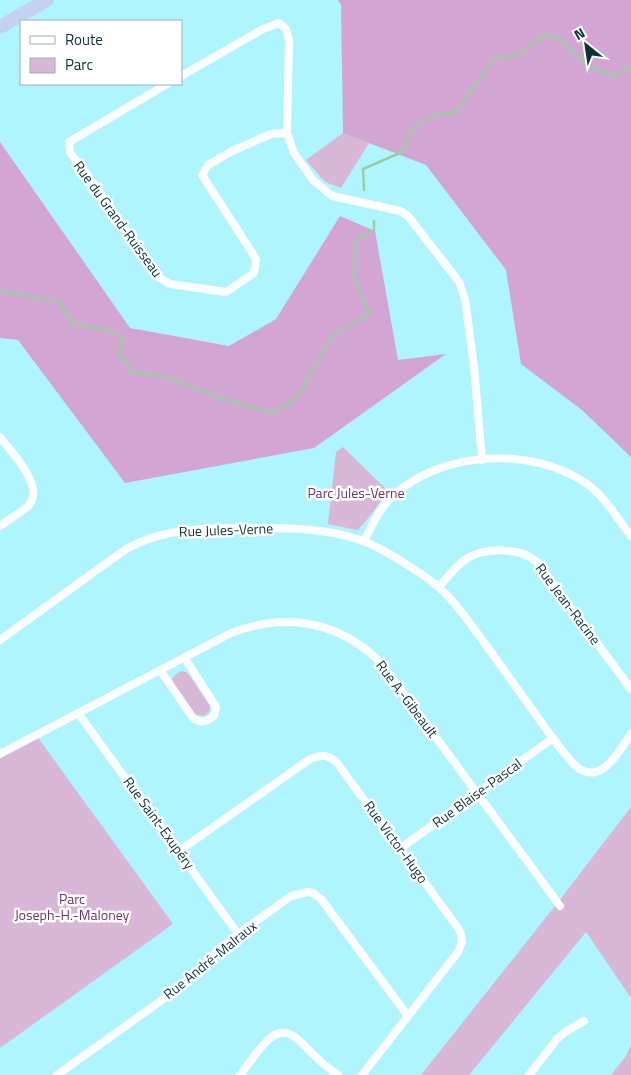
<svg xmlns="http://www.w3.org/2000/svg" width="631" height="1075" font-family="'Titillium Web',sans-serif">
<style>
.green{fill:#d8b7d7}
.forest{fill:#d3a5d2}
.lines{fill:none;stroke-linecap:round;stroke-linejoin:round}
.stream{stroke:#9dcea1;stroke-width:2.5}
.minor{stroke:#fff;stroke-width:8}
.motorway{stroke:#c3d1f2;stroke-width:14}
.labels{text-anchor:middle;stroke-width:5;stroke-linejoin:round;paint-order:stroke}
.street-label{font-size:14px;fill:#0a3338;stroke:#fff}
.park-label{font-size:14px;fill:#6d356d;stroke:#fff}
</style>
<rect width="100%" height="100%" fill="#aef5ff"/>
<g class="green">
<polygon points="343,133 369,143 341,188 325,182 306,160"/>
<path d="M 343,447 L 388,491 C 382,499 363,527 357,530 L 328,524 L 336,452 Z"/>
<path d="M 181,671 L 186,672 L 190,676 L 210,706 C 210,711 209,714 203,716 L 194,714 L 174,685 L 172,679 L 176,674 Z"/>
<polygon points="36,735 173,924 0,1048 0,754"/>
<polygon points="631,807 631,998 586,932 469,1075 421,1075 562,897"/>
<polygon points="631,1045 631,1075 611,1075 626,1056"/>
</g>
<g class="forest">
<polygon points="338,0 631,0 631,457 582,410 521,364 506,270 426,165 343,133 341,5"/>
<polygon points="0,142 130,328 229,346 276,319 340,216 375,231 398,360 446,354 314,448 125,483 18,340 0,338"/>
</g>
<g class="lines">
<g class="stream">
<polyline points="364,190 363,169 402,152 414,127 438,113 455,113 494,58 518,55 545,34 559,39 591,68 615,76 631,66"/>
<polyline points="0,291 60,302 73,324 108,330 123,338 119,354 132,372 170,378 219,398 274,413 297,398 333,335 369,314 354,276 355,241 374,230 374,221"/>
</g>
<g class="minor">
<polyline points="181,76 263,29 279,23 286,29 289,40 287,133 294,153 313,180 332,196 400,211 408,216 459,282 465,299 474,367 482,460"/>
<polyline points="167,84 69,142 70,153 85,171 158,277 170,284 226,292 254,273 256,259 202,175 208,165 232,151 271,134 287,133"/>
<path d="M 0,437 C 11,452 45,486 29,505 C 21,513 9,519 0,526"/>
<path d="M 364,541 C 372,525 379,509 392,497 C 441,450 533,446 587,484 C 605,497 617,518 631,536"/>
<path d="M 439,587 C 447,577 456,566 466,559 C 485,547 520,547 537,562 L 631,689"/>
<path d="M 0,640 L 126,549 C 166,526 214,528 259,528 C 294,528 330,529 363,541 C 379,547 395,557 409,566 C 422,574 435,583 445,593 C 460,608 471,625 483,641 C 499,663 515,686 531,708 C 541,721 569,764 581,770 C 604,782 620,749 631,734"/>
<path d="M 160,670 L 193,718 C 201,724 207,722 214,716 L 216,707 L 184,657"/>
<polyline points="78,713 238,934"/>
<path d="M 0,754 L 231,633 C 286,612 340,621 382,664 L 560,906"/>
<polyline points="401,848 553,738"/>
<path d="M 179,851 L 310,759 C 321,755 329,754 337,763 L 458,928 L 461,935 L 462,942 L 458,952 L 362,1075"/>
<polyline points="57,1075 180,987 213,955 238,934 291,896 308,892 313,893 321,899 408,1016"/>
<path d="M 240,1075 C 249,1064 261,1044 273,1036 C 292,1024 304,1048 317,1058 C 323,1064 331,1070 338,1075"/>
<polyline points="529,1075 557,1039 565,1032 584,1021"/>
</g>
<polyline class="motorway" points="0,27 47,0"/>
</g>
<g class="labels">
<g class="street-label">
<text transform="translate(118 219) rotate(54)" y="5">Rue du Grand-Ruisseau</text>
<text transform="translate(226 530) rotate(-2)" y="5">Rue Jules-Verne</text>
<text transform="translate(568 604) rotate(53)" y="5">Rue Jean-Racine</text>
<text transform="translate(407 699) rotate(53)" y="5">Rue A.-Gibeault</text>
<text transform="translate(477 793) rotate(-36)" y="5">Rue Blaise-Pascal</text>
<text transform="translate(159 823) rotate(54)" y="5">Rue Saint-Exupéry</text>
<text transform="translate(396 842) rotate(54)" y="5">Rue Victor-Hugo</text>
<text transform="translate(210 960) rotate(-39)" y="5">Rue André-Malraux</text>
</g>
<g class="park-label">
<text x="356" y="498">Parc Jules-Verne</text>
<text x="72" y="904">Parc<tspan x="72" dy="16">Joseph-H.-Maloney</tspan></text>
</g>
</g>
<rect x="20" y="20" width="162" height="65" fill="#ffffff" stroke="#9dadaf"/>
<rect x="30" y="36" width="25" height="8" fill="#ffffff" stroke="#9dadaf"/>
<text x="65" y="45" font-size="15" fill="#0a3338">Route</text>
<rect x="30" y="58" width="25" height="15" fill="#d8b7d7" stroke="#9dadaf"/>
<text x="65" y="70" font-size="15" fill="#0a3338">Parc</text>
<g transform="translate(586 45) rotate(330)" stroke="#ffffff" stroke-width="4" paint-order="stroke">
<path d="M0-4L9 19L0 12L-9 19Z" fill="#0a3338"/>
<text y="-8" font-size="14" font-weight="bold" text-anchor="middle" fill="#0a3338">N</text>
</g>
</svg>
